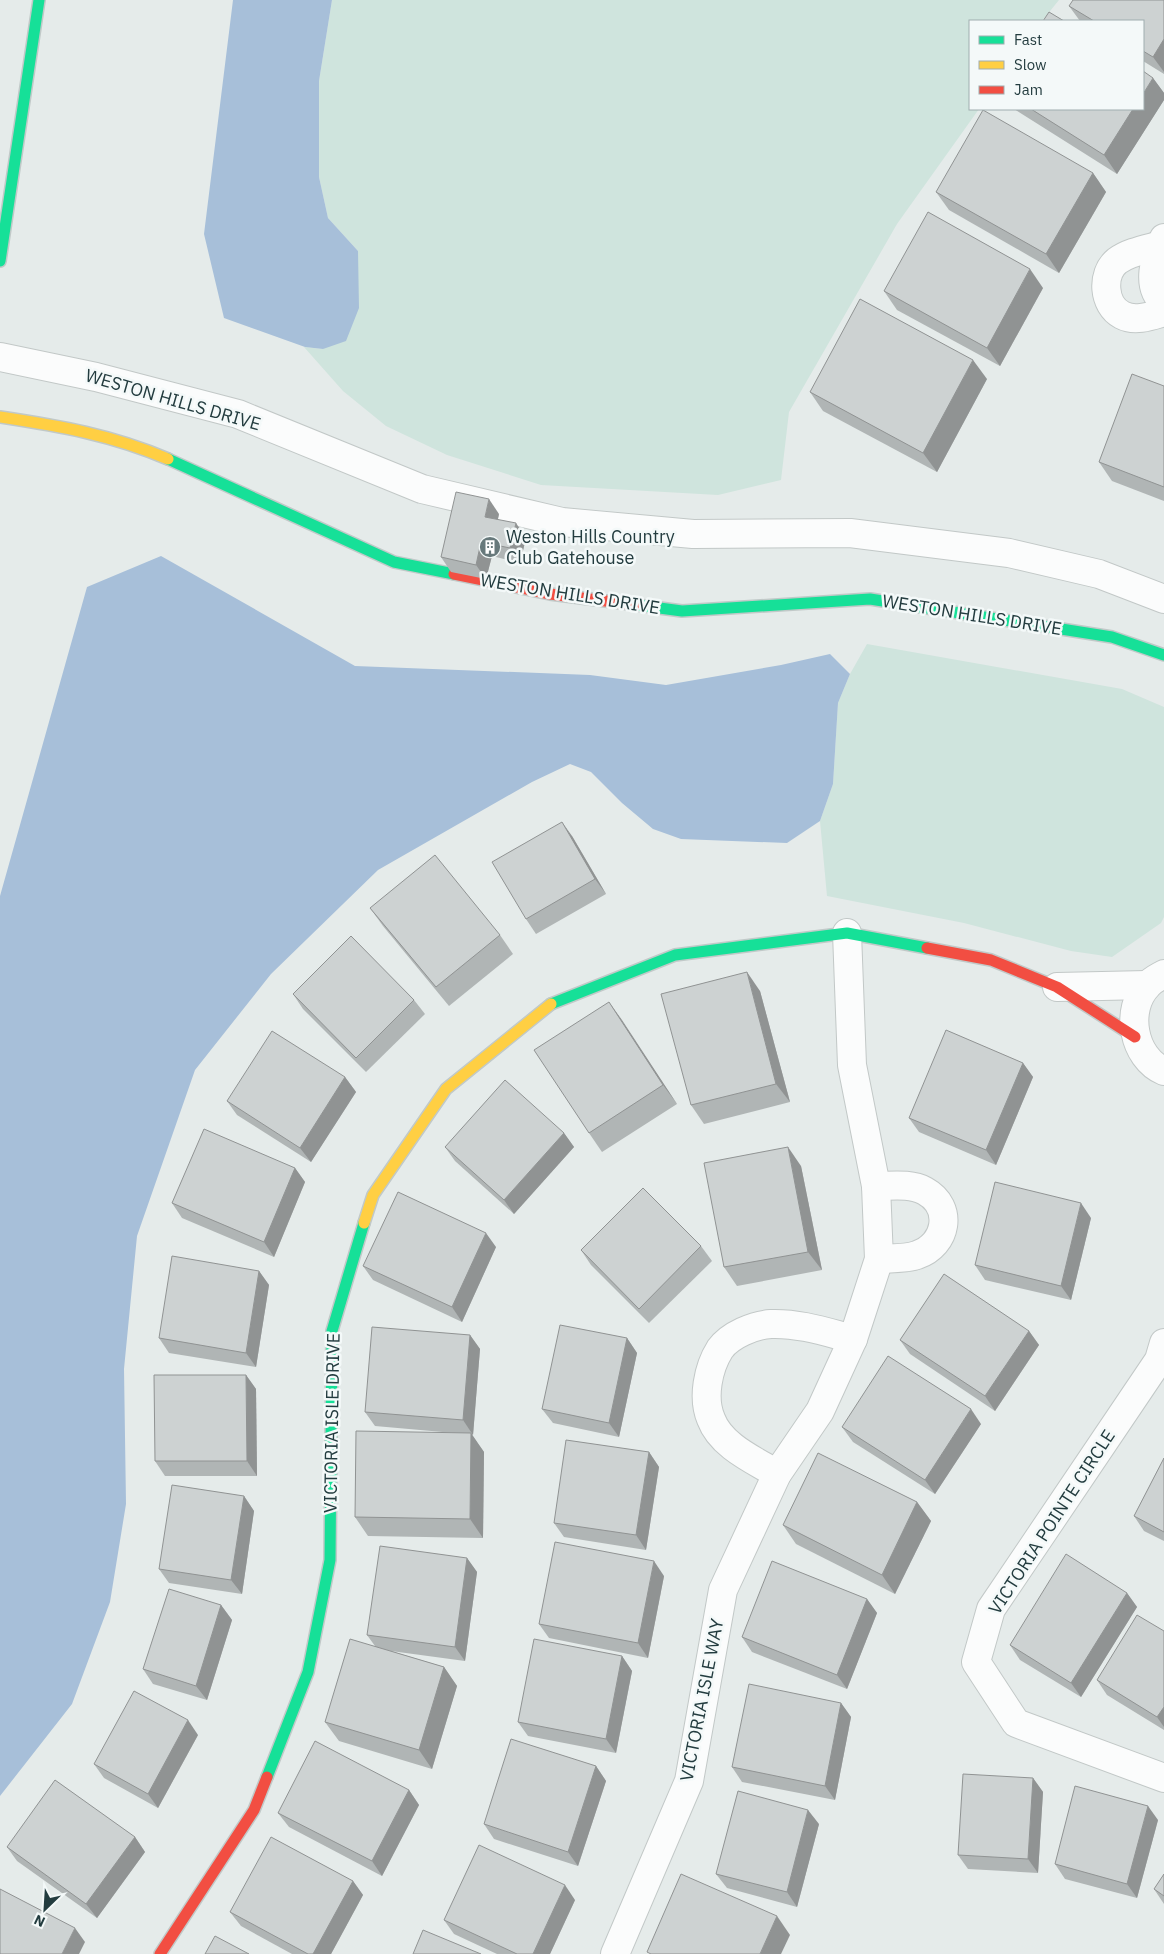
<svg xmlns="http://www.w3.org/2000/svg" width="1164" height="1954" font-family="'IBM Plex Sans',sans-serif">
<style>
.green{fill:#cfe4dd}
.water{fill:#a7bfd9}
.lines{fill:none;stroke-linecap:round;stroke-linejoin:round}
.street-casing{stroke:#c2c8c7;stroke-width:30}
.fast-casing{stroke:#c1c9c8;stroke-width:14}
.slow-casing{stroke:#c1c9c8;stroke-width:14}
.jam-casing{stroke:#c1c9c8;stroke-width:14}
.street{stroke:#fbfcfc;stroke-width:28}
.fast{stroke:#16e098;stroke-width:11}
.slow{stroke:#ffcf43;stroke-width:11}
.jam{stroke:#f24e42;stroke-width:11}
.wall{fill:#b0b5b5}
.shaded-wall{fill:#909393}
.building{fill:#cdd2d2;stroke:#909393}
.labels{text-anchor:middle;stroke-width:5;stroke-linejoin:round;paint-order:stroke}
.street-label{font-size:18px;fill:#233c3f;stroke:#f4f9f9}
.poi-label{font-size:18px;fill:#233c3f;stroke:#f4f9f9;text-anchor:start}
</style>
<rect width="100%" height="100%" fill="#e5ebea"/>
<g class="green">
<polygon points="332,0 1059,0 1042,21 970,21 970,109 979,109 897,224 789,412 781,480 718,495 541,485 447,455 386,426 343,391 304,347 323,349 358,251 328,218 319,177 319,81"/>
<polygon points="867,644 1122,689 1164,707 1164,917 1161,923 1112,957 1071,951 964,923 827,896 820,821 833,784 838,703 850,674"/>
</g>
<g class="water">
<polygon points="233,0 332,0 319,81 319,177 328,218 358,251 359,308 346,341 323,349 305,347 224,318 204,234"/>
<polygon points="161,556 355,666 590,675 666,685 781,665 830,654 850,674 838,703 833,784 820,821 787,843 681,839 653,829 622,803 591,772 570,764 532,782 378,870 271,974 195,1070 137,1236 124,1369 126,1504 110,1602 72,1704 0,1796 0,896 87,587"/>
</g>
<g class="lines">
<g class="street-casing">
<g id="street">
<path d="M 1164,238 C 1155,256 1145,287 1164,302"/>
<path d="M 1161,245 C 1147,249 1129,252 1117,261 C 1101,274 1103,305 1122,315 C 1135,322 1151,316 1164,312"/>
<polyline points="0,357 96,377 238,414 422,489 562,522 693,534 850,533 1009,553 1099,574 1164,599"/>
<path d="M 1164,974 C 1159,977 1152,980 1148,985 C 1124,1009 1133,1058 1164,1071"/>
<polyline points="1057,987 1147,985"/>
<path d="M 876,1186 C 892,1186 910,1183 925,1191 C 954,1207 947,1245 917,1255 C 906,1259 891,1258 879,1259"/>
<polyline points="1164,1343 1159,1360 991,1609 976,1662 1016,1723 1164,1778"/>
<path d="M 777,1474 C 754,1460 721,1446 711,1419 C 702,1398 708,1368 720,1349 C 730,1335 754,1325 771,1324 C 799,1323 826,1332 853,1339"/>
<polyline points="615,1954 689,1781 723,1590 777,1474 820,1411 853,1339 879,1259 876,1186 852,1065 847,933"/>
</g>
</g>
<g class="fast-casing">
<g id="fast">
<polyline points="0,261 39,0"/>
<polyline points="168,459 394,562 454,574"/>
<polyline points="637,605 682,611 870,599 1112,637 1164,655"/>
<polyline points="551,1004 675,955 847,933 927,948"/>
<polyline points="267,1777 308,1672 330,1560 332,1331 364,1223"/>
</g>
</g>
<g class="slow-casing">
<g id="slow">
<path d="M 0,417 C 60,426 112,435 168,459"/>
<polyline points="364,1223 373,1195 446,1089 551,1004"/>
</g>
</g>
<g class="jam-casing">
<g id="jam">
<polyline points="454,574 550,594 637,605"/>
<polyline points="927,948 991,960 1057,987 1135,1037"/>
<polyline points="160,1954 254,1810 267,1777"/>
</g>
</g>
<use href="#street" class="street"/>
<use href="#fast" class="fast"/>
<use href="#slow" class="slow"/>
<use href="#jam" class="jam"/>
</g>
<g class="wall">
<polygon points="1164,0 1164,74 1143,61 1143,21 1080,21 1069,6"/>
<polygon points="1153,78 1164,93 1164,100 1117,174 1014,109 1143,109"/>
<polygon points="1093,173 1106,192 1059,273 949,210 936,192"/>
<polygon points="1043,288 1000,366 897,310 884,291"/>
<polygon points="987,379 937,472 823,411 810,392"/>
<polygon points="1164,386 1164,501 1112,481 1099,462"/>
<polygon points="499,514 498,519 526,538 520,563 492,556 486,579 451,572 441,557"/>
<polygon points="572,836 606,894 536,934 526,919"/>
<polygon points="370,908 500,935 513,954 449,1006 383,926"/>
<polygon points="760,991 790,1102 704,1124 691,1105"/>
<polygon points="293,994 414,1000 425,1014 366,1072 303,1009"/>
<polygon points="609,1002 677,1104 602,1152 589,1133"/>
<polygon points="1023,1063 1033,1077 996,1165 919,1132 909,1118"/>
<polygon points="345,1077 356,1092 311,1162 237,1115 227,1101"/>
<polygon points="564,1133 574,1147 514,1214 455,1161 445,1147"/>
<polygon points="801,1166 822,1270 737,1286 724,1267"/>
<polygon points="295,1168 305,1182 274,1257 182,1218 172,1203"/>
<polygon points="1091,1218 1071,1300 985,1280 975,1265"/>
<polygon points="701,1246 712,1261 649,1323 591,1265 581,1250"/>
<polygon points="496,1247 462,1322 373,1280 363,1266"/>
<polygon points="259,1271 269,1285 256,1367 169,1353 159,1338"/>
<polygon points="1029,1331 1039,1345 995,1411 910,1354 900,1340"/>
<polygon points="470,1335 480,1349 473,1435 471,1434 484,1452 483,1538 368,1536 355,1517 454,1433 375,1426 365,1412"/>
<polygon points="627,1338 637,1353 619,1437 553,1423 542,1409"/>
<polygon points="246,1375 256,1389 257,1476 165,1476 155,1461"/>
<polygon points="981,1424 935,1494 853,1442 842,1427"/>
<polygon points="649,1452 659,1467 646,1550 564,1537 554,1523"/>
<polygon points="1164,1458 1164,1541 1144,1531 1134,1516"/>
<polygon points="244,1496 254,1511 242,1594 169,1583 159,1569"/>
<polygon points="917,1502 931,1521 895,1594 796,1544 783,1525"/>
<polygon points="467,1558 477,1572 465,1661 391,1651 444,1667 457,1686 432,1769 339,1741 325,1722 375,1646 367,1635"/>
<polygon points="664,1576 648,1658 549,1638 539,1624"/>
<polygon points="1127,1593 1137,1607 1081,1697 1020,1660 1010,1645"/>
<polygon points="867,1599 877,1613 847,1689 752,1652 742,1637"/>
<polygon points="221,1605 232,1620 207,1700 153,1684 143,1669"/>
<polygon points="1164,1631 1164,1730 1107,1695 1097,1680"/>
<polygon points="622,1656 632,1671 616,1753 528,1736 518,1722"/>
<polygon points="841,1703 851,1717 835,1800 742,1782 732,1767"/>
<polygon points="198,1735 158,1808 104,1778 94,1764"/>
<polygon points="596,1766 606,1781 578,1866 494,1839 484,1824"/>
<polygon points="1033,1778 1043,1792 1038,1873 968,1869 958,1855"/>
<polygon points="409,1790 419,1805 382,1876 289,1827 278,1813"/>
<polygon points="1158,1820 1137,1898 1065,1879 1055,1864"/>
<polygon points="819,1824 797,1907 727,1888 716,1874"/>
<polygon points="135,1837 145,1852 97,1918 17,1861 7,1847"/>
<polygon points="1164,1874 1164,1904 1154,1889"/>
<polygon points="353,1881 363,1895 331,1954 292,1954 241,1926 230,1912"/>
<polygon points="575,1900 550,1954 497,1954 454,1934 444,1920"/>
</g>
<g class="shaded-wall">
<polygon points="1164,39 1164,72 1153,57"/>
<polygon points="1153,78 1164,93 1164,100 1117,174 1104,155 1133,109 1143,109 1143,94"/>
<polygon points="1093,173 1106,192 1059,273 1046,254"/>
<polygon points="1030,269 1043,288 1000,366 987,348"/>
<polygon points="973,360 987,379 937,472 923,453"/>
<polygon points="489,499 499,514 495,531 485,517"/>
<polygon points="516,523 526,538 520,563 510,548"/>
<polygon points="481,542 492,556 486,579 476,565"/>
<polygon points="562,822 572,836 606,894 595,879"/>
<polygon points="747,972 760,991 790,1102 776,1084"/>
<polygon points="609,1002 622,1020 677,1104 663,1085"/>
<polygon points="1023,1063 1033,1077 996,1165 986,1150"/>
<polygon points="345,1077 356,1092 311,1162 300,1148"/>
<polygon points="564,1133 574,1147 514,1214 504,1200"/>
<polygon points="788,1147 801,1166 822,1270 808,1252"/>
<polygon points="295,1168 305,1182 274,1257 264,1242"/>
<polygon points="1081,1203 1091,1218 1071,1300 1061,1286"/>
<polygon points="486,1233 496,1247 462,1322 452,1307"/>
<polygon points="259,1271 269,1285 256,1367 246,1353"/>
<polygon points="1029,1331 1039,1345 995,1411 985,1396"/>
<polygon points="470,1335 480,1349 473,1435 463,1420"/>
<polygon points="627,1338 637,1353 619,1437 609,1423"/>
<polygon points="246,1375 256,1389 257,1476 247,1461"/>
<polygon points="971,1409 981,1424 935,1494 925,1480"/>
<polygon points="471,1433 484,1452 483,1538 470,1519"/>
<polygon points="649,1452 659,1467 646,1550 636,1535"/>
<polygon points="244,1496 254,1511 242,1594 231,1580"/>
<polygon points="917,1502 931,1521 895,1594 882,1575"/>
<polygon points="467,1558 477,1572 465,1661 455,1647"/>
<polygon points="654,1561 664,1576 648,1658 638,1643"/>
<polygon points="1127,1593 1137,1607 1081,1697 1071,1683"/>
<polygon points="867,1599 877,1613 847,1689 837,1675"/>
<polygon points="221,1605 232,1620 207,1700 196,1686"/>
<polygon points="622,1656 632,1671 616,1753 606,1739"/>
<polygon points="444,1667 457,1686 432,1769 419,1750"/>
<polygon points="841,1703 851,1717 835,1800 825,1786"/>
<polygon points="1164,1707 1164,1727 1157,1717"/>
<polygon points="188,1720 198,1735 158,1808 148,1794"/>
<polygon points="596,1766 606,1781 578,1866 568,1852"/>
<polygon points="1033,1778 1043,1792 1038,1873 1028,1859"/>
<polygon points="409,1790 419,1805 382,1876 372,1861"/>
<polygon points="1148,1806 1158,1820 1137,1898 1127,1884"/>
<polygon points="808,1810 819,1824 797,1907 787,1892"/>
<polygon points="135,1837 145,1852 97,1918 86,1904"/>
<polygon points="353,1881 363,1895 331,1954 313,1954"/>
<polygon points="565,1885 575,1900 550,1954 533,1954"/>
<polygon points="777,1916 790,1935 781,1954 760,1954"/>
<polygon points="75,1928 85,1942 79,1954 62,1954"/>
</g>
<g class="building">
<polygon points="1073,0 1164,0 1164,39 1153,57 1143,51 1143,21 1094,21 1069,6"/>
<polygon points="1049,12 1064,21 1043,21"/>
<polygon points="1143,71 1153,78 1143,94"/>
<polygon points="1031,109 1133,109 1104,155"/>
<polygon points="983,110 1093,173 1046,254 936,192"/>
<polygon points="928,212 1030,269 987,348 884,291"/>
<polygon points="860,299 973,360 923,453 810,392"/>
<polygon points="1132,374 1164,386 1164,487 1099,462"/>
<polygon points="456,492 489,499 485,517 516,523 510,548 481,542 476,565 441,557"/>
<polygon points="562,822 595,879 526,919 492,862"/>
<polygon points="435,855 500,935 436,987 370,908"/>
<polygon points="351,936 414,1000 356,1058 293,994"/>
<polygon points="747,972 776,1084 691,1105 661,994"/>
<polygon points="609,1002 663,1085 589,1133 534,1050"/>
<polygon points="946,1030 1023,1063 986,1150 909,1118"/>
<polygon points="272,1031 345,1077 300,1148 227,1101"/>
<polygon points="505,1080 564,1133 504,1200 445,1147"/>
<polygon points="204,1129 295,1168 264,1242 172,1203"/>
<polygon points="788,1147 808,1252 724,1267 704,1163"/>
<polygon points="995,1182 1081,1203 1061,1286 975,1265"/>
<polygon points="643,1188 701,1246 639,1309 581,1250"/>
<polygon points="398,1192 486,1233 452,1307 363,1266"/>
<polygon points="172,1256 259,1271 246,1353 159,1338"/>
<polygon points="944,1274 1029,1331 985,1396 900,1340"/>
<polygon points="560,1325 627,1338 609,1423 542,1409"/>
<polygon points="372,1327 470,1335 463,1420 365,1412"/>
<polygon points="888,1356 971,1409 925,1480 842,1427"/>
<polygon points="154,1375 246,1375 247,1461 155,1461"/>
<polygon points="356,1431 471,1433 470,1519 355,1517"/>
<polygon points="566,1440 649,1452 636,1535 554,1523"/>
<polygon points="818,1453 917,1502 882,1575 783,1525"/>
<polygon points="1164,1458 1164,1532 1134,1516"/>
<polygon points="172,1485 244,1496 231,1580 159,1569"/>
<polygon points="555,1542 654,1561 638,1643 539,1624"/>
<polygon points="380,1546 467,1558 455,1647 367,1635"/>
<polygon points="1066,1554 1127,1593 1071,1683 1010,1645"/>
<polygon points="772,1561 867,1599 837,1675 742,1637"/>
<polygon points="169,1589 221,1605 196,1686 143,1669"/>
<polygon points="1137,1615 1164,1631 1164,1707 1157,1717 1097,1680"/>
<polygon points="350,1639 444,1667 419,1750 325,1722"/>
<polygon points="534,1639 622,1656 606,1739 518,1722"/>
<polygon points="749,1684 841,1703 825,1786 732,1767"/>
<polygon points="134,1691 188,1720 148,1794 94,1764"/>
<polygon points="511,1739 596,1766 568,1852 484,1824"/>
<polygon points="315,1741 409,1790 372,1861 278,1813"/>
<polygon points="963,1774 1033,1778 1028,1859 958,1855"/>
<polygon points="55,1780 135,1837 86,1904 7,1847"/>
<polygon points="1075,1786 1148,1806 1127,1884 1055,1864"/>
<polygon points="738,1791 808,1810 787,1892 716,1874"/>
<polygon points="271,1837 353,1881 313,1954 308,1954 230,1912"/>
<polygon points="479,1845 565,1885 533,1954 517,1954 444,1920"/>
<polygon points="681,1874 777,1916 760,1954 651,1954 647,1952"/>
<polygon points="1164,1874 1164,1896 1154,1889"/>
<polygon points="0,1889 75,1928 62,1954 0,1954"/>
<polygon points="423,1930 481,1954 413,1954"/>
<polygon points="215,1936 249,1954 205,1954"/>
</g>
<defs>
<g id="building-disc" transform="scale(1.125)"><circle r="9.5" fill="#67797b" stroke="#f4f9f9"/><path d="M-4-6H4V6H1V3H-1V6H-4ZM-2.5-4.3h1.7v1.8h-1.7ZM.8-4.3h1.7v1.8H.8ZM-2.5-1h1.7V.8h-1.7ZM.8-1h1.7V.8H.8Z" fill="#fff"/></g>
</defs>
<g fill-rule="evenodd">
<use href="#building-disc" x="490" y="547"/>
</g>
<g class="labels">
<g class="street-label">
<text transform="translate(173 400) rotate(16)" y="6">WESTON HILLS DRIVE</text>
<text transform="translate(570 594) rotate(9)" y="6">WESTON HILLS DRIVE</text>
<text transform="translate(972 615) rotate(9)" y="6">WESTON HILLS DRIVE</text>
<text transform="translate(332 1423) rotate(-89)" y="6">VICTORIA ISLE DRIVE</text>
<text transform="translate(1052 1522) rotate(-57)" y="6">VICTORIA POINTE CIRCLE</text>
<text transform="translate(702 1700) rotate(-79)" y="6">VICTORIA ISLE WAY</text>
</g>
<g class="poi-label">
<text x="506" y="543">Weston Hills Country<tspan x="506" dy="21">Club Gatehouse</tspan></text>
</g>
</g>
<rect x="969" y="20" width="175" height="90" fill="#f4f9f9" stroke="#a0adaf"/>
<rect x="979" y="36" width="25" height="8" fill="#16e098" stroke="#a0adaf"/>
<text x="1014" y="45" font-size="15" fill="#233c3f">Fast</text>
<rect x="979" y="61" width="25" height="8" fill="#ffcf43" stroke="#a0adaf"/>
<text x="1014" y="70" font-size="15" fill="#233c3f">Slow</text>
<rect x="979" y="86" width="25" height="8" fill="#f24e42" stroke="#a0adaf"/>
<text x="1014" y="95" font-size="15" fill="#233c3f">Jam</text>
<g transform="translate(45 1909) rotate(205)" stroke="#f4f9f9" stroke-width="4" paint-order="stroke">
<path d="M0-4L9 19L0 12L-9 19Z" fill="#233c3f"/>
<text y="-8" font-size="14" font-weight="bold" text-anchor="middle" fill="#233c3f">N</text>
</g>
</svg>
